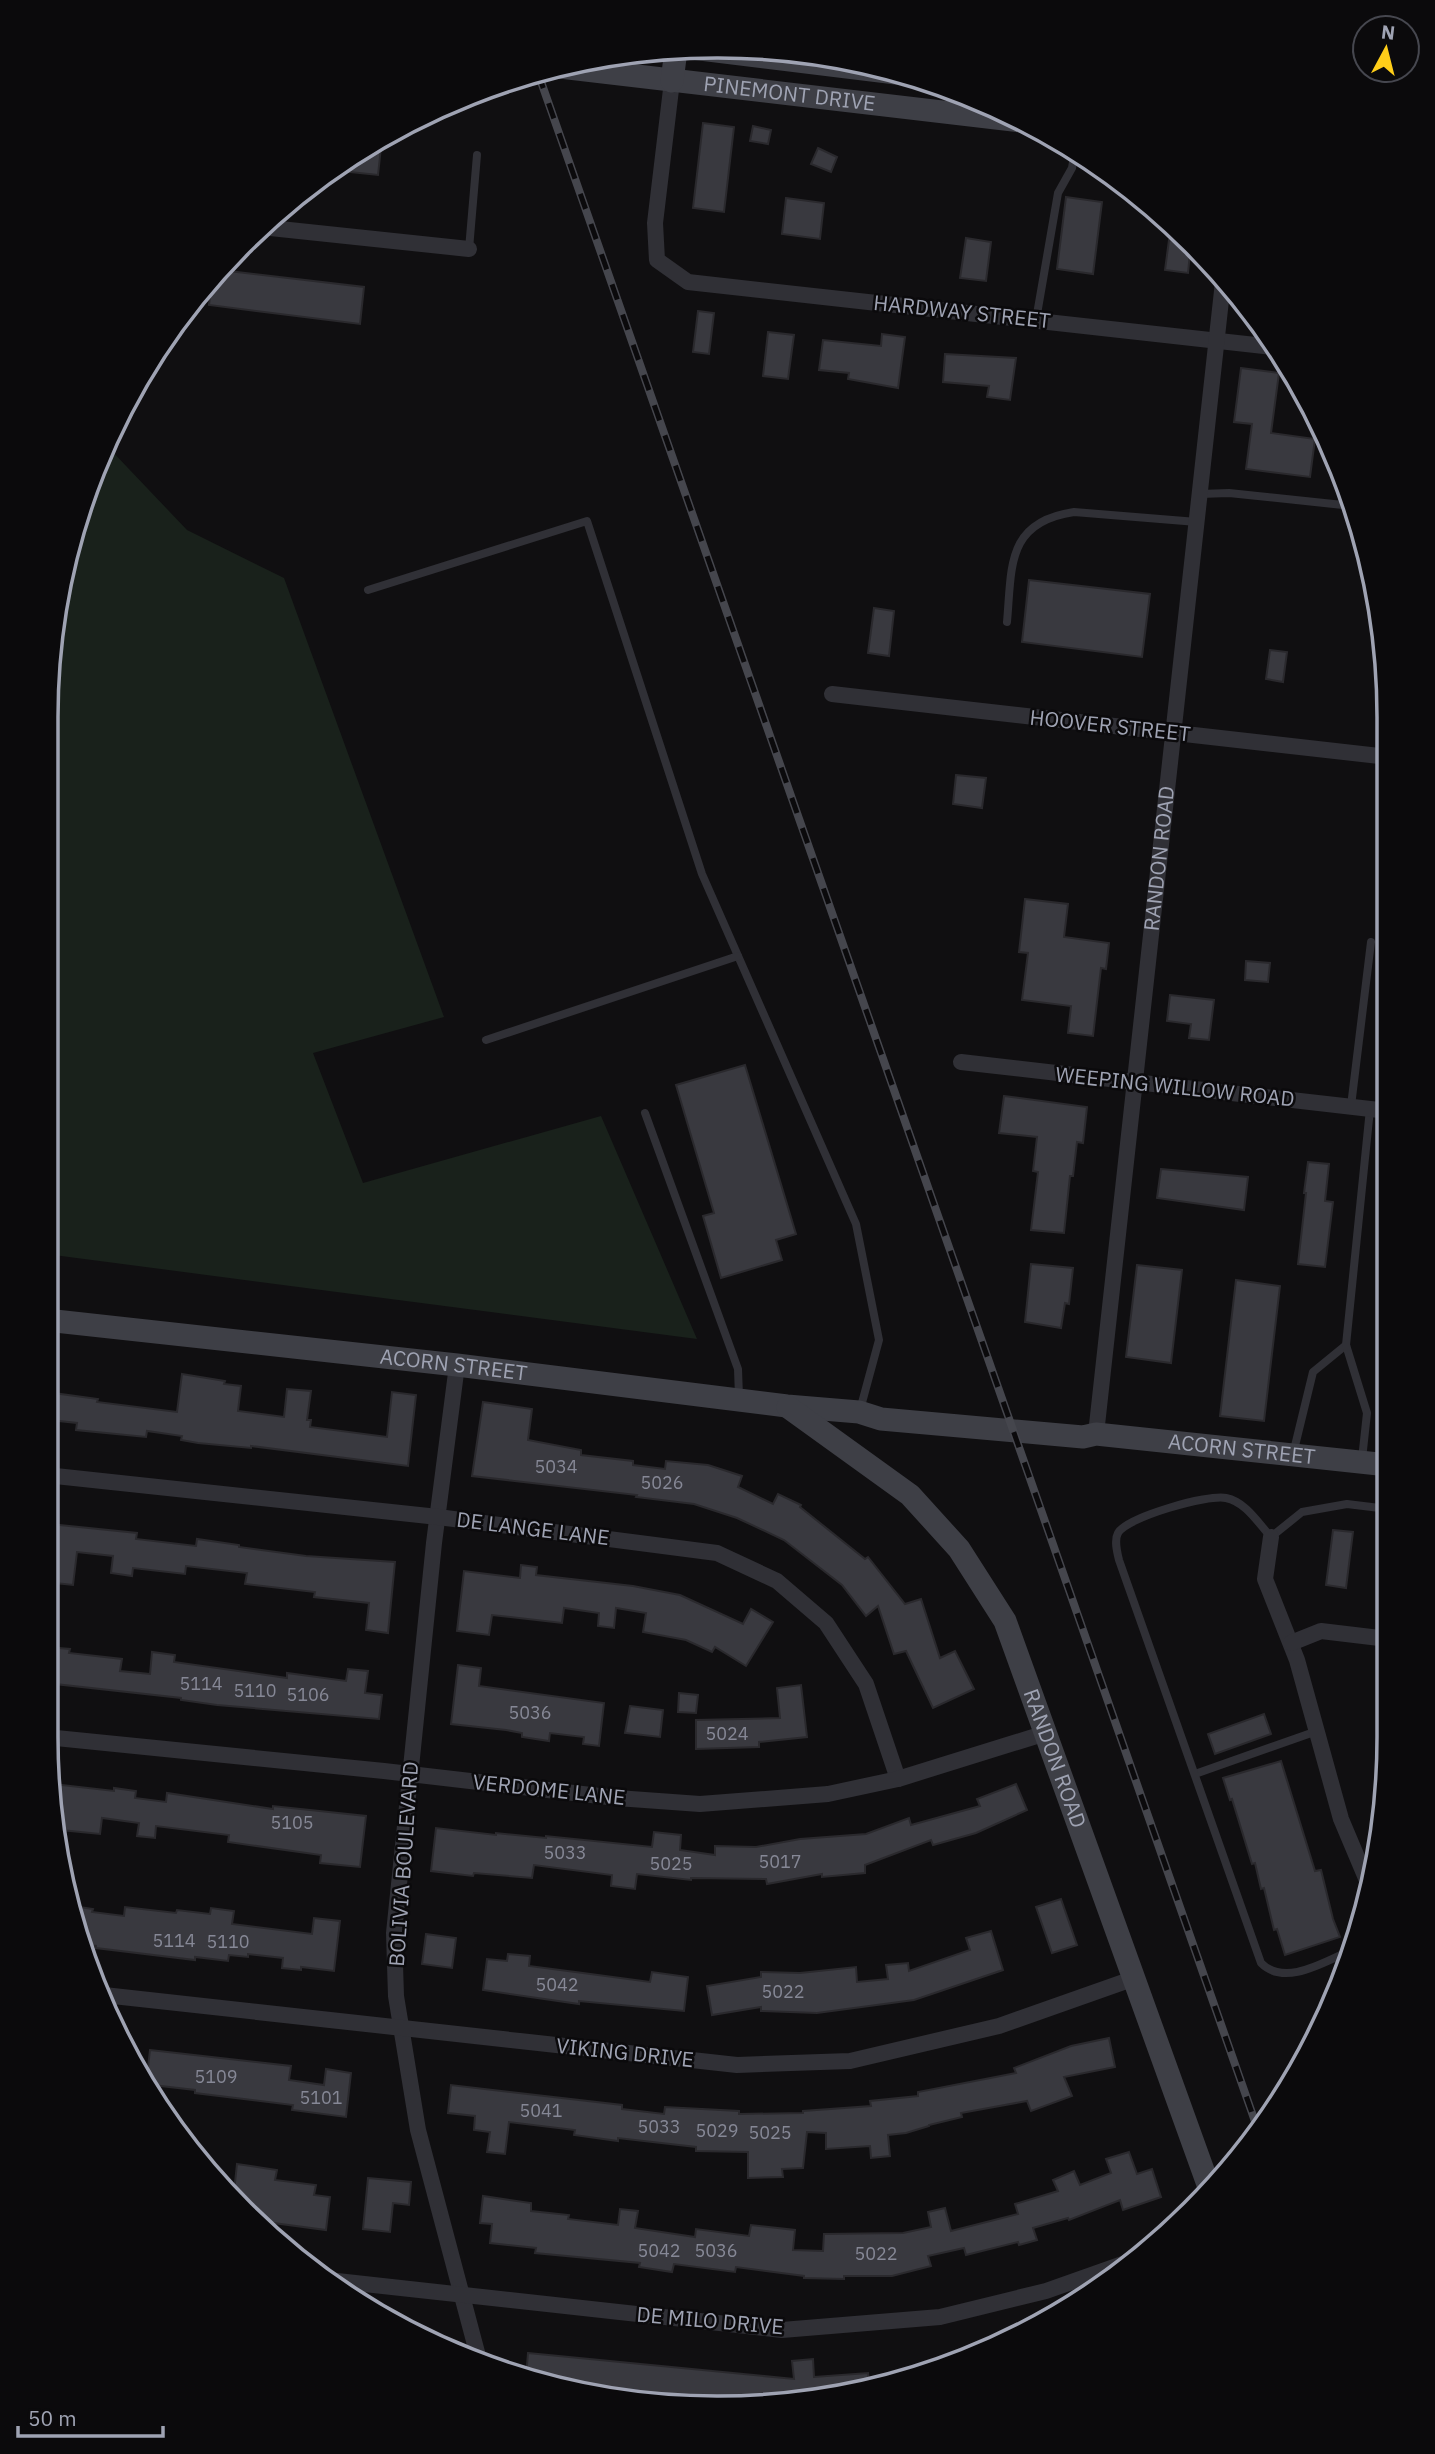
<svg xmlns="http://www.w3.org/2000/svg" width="1435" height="2454" font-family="'IBM Plex Sans',sans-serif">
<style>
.green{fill:#19211b}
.building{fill:#39393f;stroke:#2a292d;stroke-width:2}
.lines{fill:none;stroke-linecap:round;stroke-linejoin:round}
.lane{stroke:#303036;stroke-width:8}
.street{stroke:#303036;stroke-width:16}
.secondary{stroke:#3e3f46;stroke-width:23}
.rail-casing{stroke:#45464d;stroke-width:8}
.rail{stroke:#0b0a0c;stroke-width:5;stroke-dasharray:16;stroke-linecap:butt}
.labels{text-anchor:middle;stroke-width:5;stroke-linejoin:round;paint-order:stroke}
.number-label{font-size:18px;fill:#868896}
.street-label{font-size:21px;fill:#9fa3b3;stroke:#0b0a0c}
.rim{fill:none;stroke:#9fa3b3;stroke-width:3.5}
</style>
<rect width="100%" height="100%" fill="#100f11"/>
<polygon class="green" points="108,447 187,530 284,578 444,1017 313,1053 363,1183 601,1116 697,1339 46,1254 47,673 81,501"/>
<g class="building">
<polygon points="703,123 734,127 724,212 693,208"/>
<polygon points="753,126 771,130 768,144 750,141"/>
<polygon points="382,138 378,175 331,170 344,159"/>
<polygon points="818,148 837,157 831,172 811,164"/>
<polygon points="1066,197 1102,202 1093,274 1057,269"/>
<polygon points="786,198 824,203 820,239 782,234"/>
<polygon points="966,238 991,242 986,281 960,278"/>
<polygon points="1169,240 1191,243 1188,273 1165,270"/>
<polygon points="220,270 364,287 360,324 209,305 212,279"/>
<polygon points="698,311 714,313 709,354 693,352"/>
<polygon points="768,332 794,335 788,379 763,376"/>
<polygon points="882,334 905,337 898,388 848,379 849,373 819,370 823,340 881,346"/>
<polygon points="945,354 1016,358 1010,400 987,397 989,386 943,382"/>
<polygon points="1241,368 1279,373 1271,433 1315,439 1310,477 1246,469 1252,424 1234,422"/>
<polygon points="1029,580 1150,594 1142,657 1022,642"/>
<polygon points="874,608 894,611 889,656 868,653"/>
<polygon points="1270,650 1287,652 1283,682 1266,679"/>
<polygon points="956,775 986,778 982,808 953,804"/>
<polygon points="1025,899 1068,904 1064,937 1109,943 1106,969 1101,968 1093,1036 1068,1033 1071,1006 1022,1000 1028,953 1019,952"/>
<polygon points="1246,961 1270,963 1268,982 1245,980"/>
<polygon points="1170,995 1214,1000 1209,1040 1189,1038 1191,1024 1167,1021"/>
<polygon points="745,1065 796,1234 776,1240 782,1260 721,1278 703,1216 714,1213 676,1085"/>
<polygon points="1004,1096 1087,1107 1083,1143 1077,1142 1073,1176 1070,1176 1064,1233 1031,1230 1038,1172 1033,1171 1037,1137 999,1133"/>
<polygon points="1308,1162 1329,1164 1325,1201 1333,1202 1325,1267 1298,1264 1306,1193 1304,1193"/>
<polygon points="1161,1169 1248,1177 1244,1210 1157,1198"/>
<polygon points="1031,1264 1073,1268 1069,1304 1065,1303 1061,1328 1025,1322"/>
<polygon points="1137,1265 1182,1270 1171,1363 1126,1357"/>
<polygon points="1236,1280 1280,1286 1264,1421 1220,1416"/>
<polygon points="182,1374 225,1381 224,1384 241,1386 238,1411 284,1417 287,1389 311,1391 307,1420 311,1420 310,1427 387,1437 392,1392 416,1395 408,1466 251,1446 251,1448 198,1443 181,1440 182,1436 147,1431 146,1437 76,1430 77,1423 50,1420 53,1393 98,1399 97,1402 177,1412"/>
<polygon points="483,1402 532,1409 528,1440 581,1450 581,1455 633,1461 633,1465 665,1469 666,1461 708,1465 742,1476 738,1487 773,1504 778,1494 801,1505 800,1507 865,1559 868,1557 905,1604 921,1599 940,1658 955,1651 974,1689 933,1708 906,1651 894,1654 878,1606 866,1616 842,1585 784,1540 737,1518 694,1504 636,1497 637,1495 472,1476"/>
<polygon points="50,1524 137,1533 136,1539 196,1546 197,1539 239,1545 239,1547 306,1556 395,1562 388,1633 366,1630 369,1603 314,1597 315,1592 245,1584 247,1573 186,1566 185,1574 133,1568 132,1576 111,1573 113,1556 77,1552 73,1585 46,1582"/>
<polygon points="1333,1530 1353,1532 1346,1588 1326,1585"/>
<polygon points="521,1565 537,1567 536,1575 633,1586 680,1595 743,1624 751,1609 773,1622 746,1666 715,1647 712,1652 686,1640 643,1632 646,1613 616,1608 614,1628 598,1626 599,1613 564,1608 562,1623 492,1615 489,1635 457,1631 464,1571 520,1578"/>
<polygon points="46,1647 70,1649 69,1653 122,1659 120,1671 150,1674 152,1652 175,1655 174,1662 287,1678 287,1673 346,1681 348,1669 368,1671 365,1693 382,1695 379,1719 217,1705 181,1700 181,1698 46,1683"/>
<polygon points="458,1665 481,1668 479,1686 604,1703 599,1746 583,1744 584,1737 550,1733 549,1741 522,1737 522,1733 506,1730 451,1724"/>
<polygon points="801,1685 807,1737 759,1742 759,1747 696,1749 696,1720 780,1718 777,1688"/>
<polygon points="679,1693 698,1695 696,1713 678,1712"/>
<polygon points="630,1706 663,1710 660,1737 625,1733"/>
<polygon points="1264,1714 1271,1734 1215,1754 1208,1734"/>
<polygon points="1281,1761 1315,1871 1321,1870 1333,1919 1340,1937 1285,1955 1277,1929 1274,1930 1264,1888 1261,1889 1255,1863 1252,1864 1232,1799 1230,1800 1223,1778"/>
<polygon points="53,1784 114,1791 114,1788 136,1791 135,1798 166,1802 167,1793 273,1809 273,1806 366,1816 360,1867 320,1863 321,1855 228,1842 229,1835 156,1826 155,1838 137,1836 139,1823 102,1818 100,1834 61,1830"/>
<polygon points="1016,1784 1027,1810 976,1833 933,1845 931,1840 865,1865 865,1873 822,1877 822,1874 767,1884 766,1879 691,1878 691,1880 637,1874 635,1889 611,1886 612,1875 534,1865 532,1878 474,1873 473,1876 431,1871 436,1828 496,1835 496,1833 546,1838 546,1836 652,1847 654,1832 681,1835 680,1850 715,1855 715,1846 756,1847 800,1839 866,1834 909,1818 911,1825 980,1806 977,1799"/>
<polygon points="1061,1899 1077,1945 1052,1953 1036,1907"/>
<polygon points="73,1906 93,1909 92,1912 124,1916 125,1907 176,1913 177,1910 210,1914 211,1908 234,1911 232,1924 312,1934 314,1918 340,1921 334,1971 301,1967 301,1970 282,1968 283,1958 248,1954 248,1957 229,1955 228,1961 195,1957 195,1960 96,1948 96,1946 80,1944"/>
<polygon points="991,1931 1003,1970 914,2000 817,2013 761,2011 761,2007 712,2015 707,1986 761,1977 761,1972 800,1973 856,1967 857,1982 888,1979 886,1965 908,1963 909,1971 970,1950 966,1938"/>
<polygon points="426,1934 456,1938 452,1968 422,1964"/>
<polygon points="508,1954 530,1956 529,1966 583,1973 650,1982 652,1972 688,1977 684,2011 579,2001 579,2004 483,1990 487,1959 507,1961"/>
<polygon points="1109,2038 1115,2067 1064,2077 1072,2096 1031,2111 1027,2101 961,2113 962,2117 929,2125 929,2126 906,2133 888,2135 890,2156 871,2158 870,2146 826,2149 826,2133 807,2132 803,2168 782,2169 783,2177 748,2178 748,2152 696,2151 696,2147 618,2138 618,2141 574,2135 575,2130 509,2122 505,2154 487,2152 490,2132 474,2130 475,2116 448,2113 451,2085 622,2105 622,2109 664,2114 665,2107 739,2111 739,2114 803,2113 803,2111 871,2106 870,2101 918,2096 918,2092 1016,2073 1014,2068 1071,2046"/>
<polygon points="150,2050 291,2066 289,2080 324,2085 326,2069 351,2073 346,2117 292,2110 293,2105 195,2093 195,2090 152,2085 147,2076"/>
<polygon points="1129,2152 1137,2174 1152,2169 1161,2197 1123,2210 1120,2200 1069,2220 1068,2218 1033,2228 1037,2240 1019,2245 1018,2242 966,2255 964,2248 928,2256 931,2266 892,2276 844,2276 844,2279 804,2278 804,2276 736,2267 735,2272 674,2264 672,2272 639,2267 640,2263 535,2253 536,2248 490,2243 492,2224 480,2223 483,2196 531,2203 531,2211 569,2215 568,2219 618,2225 620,2209 638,2211 635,2228 695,2237 696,2229 749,2236 751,2225 795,2230 793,2250 823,2251 824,2234 903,2233 931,2227 928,2212 945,2208 951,2231 1018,2214 1015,2204 1058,2191 1053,2180 1074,2171 1080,2185 1111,2173 1106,2159"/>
<polygon points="237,2164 277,2170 275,2180 316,2185 314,2195 330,2197 326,2230 266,2222 234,2192"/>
<polygon points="368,2178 411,2182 409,2205 393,2203 390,2232 363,2229"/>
<polygon points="528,2353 794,2379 792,2361 813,2359 814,2377 868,2373 869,2382 761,2407 597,2391 597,2387 556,2382 556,2387 543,2385 526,2378"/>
</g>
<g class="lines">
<g class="lane">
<polyline points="469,249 477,155"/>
<polyline points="1036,320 1058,193 1072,168 1075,150"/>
<polyline points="1200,494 1229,493 1343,505"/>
<polyline points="368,590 587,521 702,874 856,1224 879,1340 860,1410"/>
<path d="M 1007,622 C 1012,567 1006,522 1074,512 L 1197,522"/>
<polyline points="486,1040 738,956"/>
<polyline points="1351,1106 1371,942"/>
<polyline points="645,1113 738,1369 739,1397"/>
<polyline points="1293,1454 1313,1372 1346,1345"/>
<polyline points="1362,1459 1367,1413 1346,1345 1370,1109"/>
<polyline points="1195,1774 1317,1731"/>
<path d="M 1354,1949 C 1327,1960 1286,1988 1261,1963 L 1119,1560 C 1117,1552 1114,1540 1118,1533 C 1127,1517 1208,1494 1226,1498 C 1246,1502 1258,1523 1271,1537 L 1302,1512 L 1347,1504 L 1388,1509"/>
</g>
<g class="street">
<polyline points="672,81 655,223 657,260 688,282 1273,347"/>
<polyline points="261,227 469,249"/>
<polyline points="832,694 1388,757"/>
<polyline points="961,1062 1388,1111"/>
<polyline points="457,1365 434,1543 394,1933 396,1996 418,2130 478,2356"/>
<path id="s1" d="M 1096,1434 L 1223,282"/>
<polyline points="46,1475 438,1517 717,1553 777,1581 826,1623 866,1684 898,1779"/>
<polyline points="1271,1537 1265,1579 1297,1660 1341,1819 1368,1883"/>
<polyline points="1291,1643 1321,1631 1388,1639"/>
<polyline points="46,1737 384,1771 617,1798 700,1804 828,1794 898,1779 1046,1733"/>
<polyline points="104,1995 737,2065 850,2061 999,2026 1135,1978"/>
<polyline points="328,2280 782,2330 940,2317 1046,2291 1128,2262"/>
</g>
<g class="secondary">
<polyline points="692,48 896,73"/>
<path id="s2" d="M 560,67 L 1020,121"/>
<polyline points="672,81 676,50"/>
<path id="s3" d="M 46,1320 L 457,1365 L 787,1406 L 859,1412 L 881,1419 L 1083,1437 L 1096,1434 L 1388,1465"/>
<path id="s4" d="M 788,1407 L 910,1495 L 959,1549 L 1005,1621 L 1209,2187"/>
</g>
<g class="rail-casing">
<polyline id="rail" points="538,73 1258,2130"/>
</g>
<use href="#rail" class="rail"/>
</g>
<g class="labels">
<g class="number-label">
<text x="556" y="1473">5034</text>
<text x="662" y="1489">5026</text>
<text x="201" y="1690">5114</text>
<text x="255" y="1697">5110</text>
<text x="308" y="1701">5106</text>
<text x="530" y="1719">5036</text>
<text x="727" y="1740">5024</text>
<text x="292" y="1829">5105</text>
<text x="565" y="1859">5033</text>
<text x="780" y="1868">5017</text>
<text x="671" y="1870">5025</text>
<text x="174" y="1947">5114</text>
<text x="228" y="1948">5110</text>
<text x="557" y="1991">5042</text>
<text x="783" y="1998">5022</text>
<text x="216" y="2083">5109</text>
<text x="321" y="2104">5101</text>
<text x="541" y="2117">5041</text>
<text x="659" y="2133">5033</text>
<text x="717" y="2137">5029</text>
<text x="770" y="2139">5025</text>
<text x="659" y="2257">5042</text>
<text x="716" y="2257">5036</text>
<text x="876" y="2260">5022</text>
</g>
<g class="street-label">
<text dy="7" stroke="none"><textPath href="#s2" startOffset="231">PINEMONT DRIVE</textPath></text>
<text transform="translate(962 312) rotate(6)" y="7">HARDWAY STREET</text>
<text transform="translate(1110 726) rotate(6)" y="7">HOOVER STREET</text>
<text dy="7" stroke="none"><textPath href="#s1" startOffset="579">RANDON ROAD</textPath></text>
<text transform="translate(1175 1087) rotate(6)" y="7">WEEPING WILLOW ROAD</text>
<text dy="7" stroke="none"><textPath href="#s3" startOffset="410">ACORN STREET</textPath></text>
<text dy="7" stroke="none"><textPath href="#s3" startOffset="1204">ACORN STREET</textPath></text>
<text transform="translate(533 1529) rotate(7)" y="7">DE LANGE LANE</text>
<text dy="7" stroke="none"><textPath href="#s4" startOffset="455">RANDON ROAD</textPath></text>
<text transform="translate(549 1790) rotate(6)" y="7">VERDOME LANE</text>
<text transform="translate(404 1864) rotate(-86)" y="7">BOLIVIA BOULEVARD</text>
<text transform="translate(625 2053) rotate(6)" y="7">VIKING DRIVE</text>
<text transform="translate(710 2321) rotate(5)" y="7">DE MILO DRIVE</text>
</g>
</g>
<path d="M0 0H1435V2454H0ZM717 58H718A659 659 0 0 1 1377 717V1737A659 659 0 0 1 718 2396H717A659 659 0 0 1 58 1737V717A659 659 0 0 1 717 58Z" fill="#0b0a0c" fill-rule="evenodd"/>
<path class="rim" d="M717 58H718A659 659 0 0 1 1377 717V1737A659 659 0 0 1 718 2396H717A659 659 0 0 1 58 1737V717A659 659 0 0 1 717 58Z"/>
<g transform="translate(1386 49) rotate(7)"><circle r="33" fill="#0b0a0c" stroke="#46474f" stroke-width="2"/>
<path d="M0-5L12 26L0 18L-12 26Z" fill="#ffce19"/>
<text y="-10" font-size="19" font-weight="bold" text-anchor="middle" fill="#9fa3b3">N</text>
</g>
<path d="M18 2426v10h145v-10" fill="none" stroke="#9fa3b3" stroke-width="3.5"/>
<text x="28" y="2426" font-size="21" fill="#9fa3b3" stroke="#0b0a0c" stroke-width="5" paint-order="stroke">50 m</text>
</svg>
